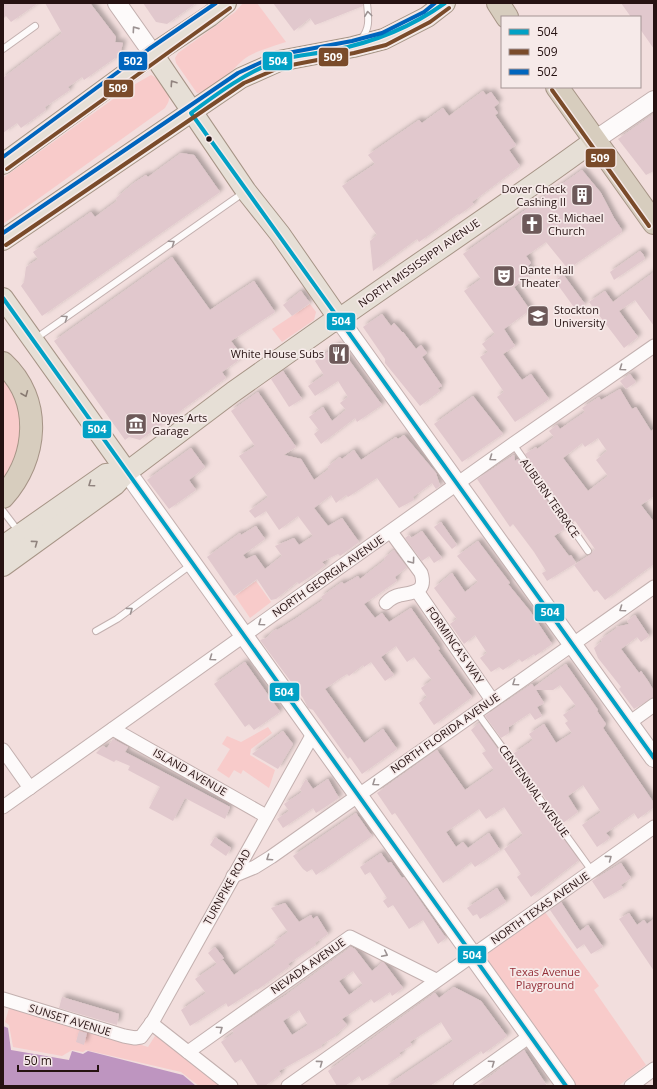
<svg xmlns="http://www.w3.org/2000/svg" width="657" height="1089" font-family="'Open Sans',sans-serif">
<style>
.green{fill:#f8cbca}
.water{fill:#be95c0}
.building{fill:#e1c8cd;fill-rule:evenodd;filter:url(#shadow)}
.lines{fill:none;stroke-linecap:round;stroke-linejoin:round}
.lane-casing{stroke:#c3b0af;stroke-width:8}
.street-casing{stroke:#c3b0af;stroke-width:15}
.secondary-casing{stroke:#c3b0af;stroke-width:20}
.primary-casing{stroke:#a69486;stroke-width:22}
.highway-casing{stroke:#a69486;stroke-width:24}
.lane{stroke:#fdfafa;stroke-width:6}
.street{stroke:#fdfafa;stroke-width:13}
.secondary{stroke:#fdfafa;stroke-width:18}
.primary{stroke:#e6dfd6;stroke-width:20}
.highway{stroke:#d7cdbe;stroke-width:22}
.bus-1-casing{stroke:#f6eae9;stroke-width:7}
.bus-2-casing{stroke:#f6eae9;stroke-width:7}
.bus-3-casing{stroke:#f6eae9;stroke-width:7}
.bus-1{stroke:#02a1c5;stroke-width:4}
.bus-2{stroke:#7a4b2a;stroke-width:4}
.bus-3{stroke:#0065bd;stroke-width:4}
.oneway{stroke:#9c9292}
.oneway2{stroke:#90837e}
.oneway3{stroke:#877971}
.bus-dot{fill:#261212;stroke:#f6eae9;stroke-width:1.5}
.labels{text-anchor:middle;stroke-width:3.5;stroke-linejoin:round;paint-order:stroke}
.poi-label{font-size:11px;fill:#261212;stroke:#f6eae9;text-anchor:start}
.street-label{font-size:11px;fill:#261212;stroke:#f6eae9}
.park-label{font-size:11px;fill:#942e37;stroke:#f6eae9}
.line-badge{stroke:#f6eae9;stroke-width:1.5}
.badge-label{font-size:11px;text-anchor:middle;font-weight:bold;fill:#fff}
</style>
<defs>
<filter id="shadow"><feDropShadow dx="3.5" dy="-3.5" stdDeviation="2" flood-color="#0004"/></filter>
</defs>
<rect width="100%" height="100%" fill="#f2dedd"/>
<g class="green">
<path d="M 243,3 L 257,3 L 286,42 C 274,46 252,52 243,60 C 230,71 216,93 197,93 L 176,63 L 175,58 L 178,53 L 235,12 Z"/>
<path d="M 151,75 C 157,77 170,91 169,99 C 169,102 166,106 165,108 L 3,224 L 3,178 L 130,87 Z"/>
<polygon points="310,304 316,312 314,320 282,342 272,329"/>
<polygon points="3,375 20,408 22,448 3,487"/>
<polygon points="256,581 271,602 250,618 235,596"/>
<polygon points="268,727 272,733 251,749 250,755 275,770 269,788 243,770 241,774 234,770 229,778 217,770 230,749 222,744 227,736 241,742"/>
<polygon points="545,912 599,986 594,990 646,1065 618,1086 574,1086 486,959 486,955"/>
<polygon points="10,1005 148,1047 155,1036 160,1035 225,1086 199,1086 181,1072 86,1050 83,1052 72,1050 62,1056 13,1047 9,1025 5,1022"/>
</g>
<polygon class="water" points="3,1026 8,1028 11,1050 69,1060 72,1051 83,1054 88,1051 183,1075 196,1086 3,1086"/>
<g class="building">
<polygon points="3,3 38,3 11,22 6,16 3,19"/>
<polygon points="45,3 90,3 116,37 115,42 123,43 119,58 115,58 84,80 82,77 68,87 70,90 45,107 46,110 21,128 17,123 3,133 3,78 62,33"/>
<polygon points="143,3 196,3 167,24 156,22"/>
<polygon points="273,3 363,3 363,6 315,25 310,18 294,31"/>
<polygon points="621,3 654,3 654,49 640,29 640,17 631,17"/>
<polygon points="483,91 486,95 491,92 499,103 494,107 498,113 495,115 516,145 509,150 520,166 472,202 474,204 459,215 458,214 419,242 417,239 373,271 370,241 377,235 342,186 375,164 368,155 419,120 422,123 443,108 449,116"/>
<polygon points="654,114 654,171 646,175 618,139"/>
<polygon points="181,153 194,155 220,192 42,316 21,286 24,282 26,267 38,259 33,252 91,212 95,217 117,201 116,198 134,183 146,175 148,177"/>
<polygon points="582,170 601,193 614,218 622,230 622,232 568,269 546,242 526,256 531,263 528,266 533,273 514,287 530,310 504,329 515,346 503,354 522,380 531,374 549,399 515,422 497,397 504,392 480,357 488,352 482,344 495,334 464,291 481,279 463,254"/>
<polygon points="640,251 643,254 645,259 614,280 610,272"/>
<polygon points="172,257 210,310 254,281 275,312 231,341 243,357 222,372 226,378 140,440 129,437 125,440 54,341"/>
<polygon points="654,272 654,326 635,300 619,311 638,337 624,348 589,302 605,291 613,302"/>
<polygon points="563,274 585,304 576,310 555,281"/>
<polygon points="301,291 310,303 292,316 283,305"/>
<polygon points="382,314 391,326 394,323 402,332 403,332 416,349 421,345 427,353 422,357 442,386 438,388 440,391 420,406 385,363 385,359 363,327"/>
<polygon points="338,345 382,405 357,422 355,418 321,444 314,434 319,430 309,417 323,407 332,421 346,410 340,403 348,397 338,381 315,396 308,386 324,375 315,361"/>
<polygon points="283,371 302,399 289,407 271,379"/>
<polygon points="630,374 636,382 626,389 620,381"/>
<path d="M 620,389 L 632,409 L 636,407 L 651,431 L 654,429 L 654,496 L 641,505 L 654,522 L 654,564 L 605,600 L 597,590 L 594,592 L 574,565 L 591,554 L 595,549 L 575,521 L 573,522 L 525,454 L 536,447 L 537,449 L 554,437 L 549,431 L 557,425 L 560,429 L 585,412 L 582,408 L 599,397 L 601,400 ZM 598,438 L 607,451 L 596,460 L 608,476 L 588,491 L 563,458 L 582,443 L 585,447 Z"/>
<polygon points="258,392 296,447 284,455 301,459 314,480 329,469 327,467 340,457 342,459 354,450 361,460 396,437 398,439 404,435 436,473 440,486 436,489 432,483 413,497 414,500 399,508 377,478 348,497 346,495 336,503 331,495 314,508 328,526 342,518 359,542 340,556 338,554 322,562 325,565 318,571 299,584 297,582 276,599 271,600 257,579 234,596 207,557 240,533 241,535 256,526 265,539 243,555 246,559 255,555 265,569 282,556 275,546 294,538 299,545 313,536 298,516 279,530 266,511 255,518 249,511 268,497 239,456 255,446 231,411"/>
<polygon points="473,396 503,434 462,462 434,424"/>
<polygon points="191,448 205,467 189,480 196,490 169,509 147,480"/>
<polygon points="514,455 515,461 518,459 566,528 554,536 569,556 571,555 576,563 547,581 542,573 546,571 534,552 513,524 510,527 477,479"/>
<polygon points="441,522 457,545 452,549 434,527"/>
<polygon points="422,531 442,558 434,563 429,556 422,561 405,538 409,535 411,538"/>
<polygon points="478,541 510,583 508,584 530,611 552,644 535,656 534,654 522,662 519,659 503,670 499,667 491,672 480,658 487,653 475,635 464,644 450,624 457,619 434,588 452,573 465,592 478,582 457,556"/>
<polygon points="394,550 407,567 395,577 397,581 364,604 375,618 382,613 389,622 411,608 440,649 438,650 472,697 434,725 419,703 427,697 421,688 432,680 414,657 407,662 396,646 381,657 394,675 385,681 371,662 364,667 363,665 349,676 347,674 339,679 325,689 364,743 383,729 397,749 362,774 350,757 348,759 313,710 308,708 303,698 260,640 266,638 276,629 277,630 295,619 323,600 321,597 342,582 344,584 358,576 360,579 385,560 384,558"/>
<polygon points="635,615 649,636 641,642 637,637 621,649 639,673 641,671 648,681 654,691 654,697 634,709 619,689 621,687 598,658 594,648 602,641 601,639 617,628 616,627 629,624 627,621"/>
<polygon points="245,662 280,712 254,730 249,724 245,727 214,684"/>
<polygon points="566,664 598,710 597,711 606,724 603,728 654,803 654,807 638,819 634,813 606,833 610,838 597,847 582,825 601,812 583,785 568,796 578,812 563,823 513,754 533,740 529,734 544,724 556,743 572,733 565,723 568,721 563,715 576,706 560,685 553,690 536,690 544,703 537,707 542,716 535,720 530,713 509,727 509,733 501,738 485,716 532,684 534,687"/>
<polygon points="479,723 579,860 531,897 517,877 521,874 504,849 523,835 504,807 486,819 479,809 446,832 456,847 463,842 468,848 489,833 500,850 475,867 471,862 443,883 395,813 392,815 377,793 437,750 465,790 494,770 482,753 486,751 471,730"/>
<polygon points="283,731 293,744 278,769 252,754"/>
<polygon points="113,739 128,747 125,752 230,807 225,819 185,798 173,821 149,808 160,787 128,770 130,766 116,760 114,762 96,753 103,746 107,748"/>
<polygon points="306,779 313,789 328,779 339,798 316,813 313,808 283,828 277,819 289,811 284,804 302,792 300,789"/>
<polygon points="356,813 372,836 316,875 312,869 307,872 303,869 293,856"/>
<polygon points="215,837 231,848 226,856 210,845"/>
<polygon points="381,853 388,863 391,862 402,878 404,877 446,938 438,944 423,920 409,929 393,905 388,908 383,901 387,898 370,872 365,875 360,867"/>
<polygon points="621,863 631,878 621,885 623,888 604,899 592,881"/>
<polygon points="497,888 506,902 480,919 477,914 473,916 467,908"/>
<polygon points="561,902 580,931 588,925 603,947 591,954 584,944 577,949 550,910"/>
<polygon points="285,903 299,922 311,915 313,919 317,916 328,934 315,943 316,945 288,964 290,966 257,990 256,989 228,1007 226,1003 190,1026 181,1010 206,993 195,979 217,964 208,953 215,947 224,958 219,962 223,960 234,975 276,945 274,942 288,932 271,908"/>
<polygon points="629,913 637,925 644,920 647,924 654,919 654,971 619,919"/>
<path d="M 351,947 L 355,949 L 372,971 L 383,962 L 385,964 L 403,988 L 392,996 L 390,992 L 374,1003 L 371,999 L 342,1019 L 347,1025 L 335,1035 L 336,1036 L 321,1045 L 322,1047 L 279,1071 L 281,1074 L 265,1086 L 258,1086 L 241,1059 L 235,1063 L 221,1042 L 234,1033 L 232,1030 L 286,995 ZM 353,971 L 363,985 L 349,995 L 339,981 ZM 299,1010 L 308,1025 L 292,1035 L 283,1021 Z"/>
<polygon points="454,987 481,1001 507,1036 483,1054 481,1051 430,1086 386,1086 453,1041 441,1022 410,1042 412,1045 399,1053 401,1055 362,1081 359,1076 345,1086 337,1086 328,1071 435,993 439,998"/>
<polygon points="62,997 119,1014 117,1025 59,1008"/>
<polygon points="79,1031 87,1033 84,1045 76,1042"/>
<polygon points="524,1050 547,1086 477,1086 500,1069 500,1068"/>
</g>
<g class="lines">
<g class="lane-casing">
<g id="lane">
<path d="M 361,39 C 371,28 368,16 367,3"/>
<polyline points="3,49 35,26"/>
<polyline points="35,339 243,193"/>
<polyline points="513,444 588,551"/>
<polyline points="3,511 19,532"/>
<polyline points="96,631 117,619 192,564"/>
<polyline points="476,711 592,871"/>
</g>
</g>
<g class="street-casing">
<g id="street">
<polyline points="417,591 492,700"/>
<path d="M 386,603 C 390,599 394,596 400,595 C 414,592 427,592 421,573 L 391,532"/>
<polyline points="629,723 654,705"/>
<polyline points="113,729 266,816"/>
<polyline points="3,750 30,788"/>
<polyline points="3,807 513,444 654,346"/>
<polyline points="233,876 255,867 271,857 654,587"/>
<polyline points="3,999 124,1036 135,1038 141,1037 153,1021 313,734"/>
<polyline points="151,1023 231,1086"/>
<polyline points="188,1052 350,937 436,980"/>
<polyline points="288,1086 654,827"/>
<polyline points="460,1086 530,1036"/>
<polyline points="631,1086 654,1069"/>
</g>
</g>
<g class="secondary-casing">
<g id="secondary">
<polyline points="117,3 153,54"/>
<polyline points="595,140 654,100"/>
<polyline points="339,319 654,758"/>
<polyline points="127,472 566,1086"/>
</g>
</g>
<g class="primary-casing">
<g id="primary">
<polyline points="153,54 246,191 280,234 339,319"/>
<polyline points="3,164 153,54 210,16 226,3"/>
<polyline points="3,240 241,78 279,61 353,47 384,39 427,17 445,3"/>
<polyline points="3,298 127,472"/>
<polyline points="3,546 106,474 127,472"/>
<path d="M 3,566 L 115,485 L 127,472 L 233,392 L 329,324 L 339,319 C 424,259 511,202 595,140"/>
</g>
</g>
<g class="highway-casing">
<g id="highway">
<polyline points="498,3 507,17"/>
<polyline points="557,87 654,223"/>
<path d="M 3,363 C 43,400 38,458 3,497"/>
</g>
</g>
<use href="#lane" class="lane"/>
<use href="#street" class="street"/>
<use href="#secondary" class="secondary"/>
<use href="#primary" class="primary"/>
<use href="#highway" class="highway"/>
<g class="bus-1-casing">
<g id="bus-1">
<path d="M 445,3 C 410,28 375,42 334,50 C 316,54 297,55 280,60 C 248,71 218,93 191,113 L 654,758"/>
<polyline points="3,298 566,1086"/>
</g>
</g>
<g class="bus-2-casing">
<g id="bus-2">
<polyline points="552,90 649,226"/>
<polyline points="7,169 230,8"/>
<polyline points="6,245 244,83 281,67 354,53 386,45 430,22 449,8"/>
</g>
</g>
<g class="bus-3-casing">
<g id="bus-3">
<polyline points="3,157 149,49 216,3"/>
<polyline points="3,233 238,73 277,55 352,41 382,33 424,12 435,3"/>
</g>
</g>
<use href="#bus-1" class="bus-1"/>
<use href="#bus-2" class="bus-2"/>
<use href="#bus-3" class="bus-3"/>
</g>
<defs><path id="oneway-chevron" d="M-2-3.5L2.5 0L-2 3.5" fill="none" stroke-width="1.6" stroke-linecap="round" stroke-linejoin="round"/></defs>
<g class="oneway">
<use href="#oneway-chevron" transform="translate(368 14) rotate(-97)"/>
<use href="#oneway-chevron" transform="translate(135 29) rotate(-125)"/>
<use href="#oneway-chevron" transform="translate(172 243) rotate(-35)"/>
<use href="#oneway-chevron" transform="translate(65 318) rotate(-35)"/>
<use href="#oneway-chevron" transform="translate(622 368) rotate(145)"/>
<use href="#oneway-chevron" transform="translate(492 458) rotate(145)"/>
<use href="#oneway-chevron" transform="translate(412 561) rotate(54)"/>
<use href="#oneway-chevron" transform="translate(622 609) rotate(145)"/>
<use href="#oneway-chevron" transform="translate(130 610) rotate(-36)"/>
<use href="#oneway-chevron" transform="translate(261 623) rotate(145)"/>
<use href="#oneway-chevron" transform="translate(212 658) rotate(145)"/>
<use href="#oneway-chevron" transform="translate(515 683) rotate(145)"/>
<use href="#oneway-chevron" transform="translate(375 783) rotate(145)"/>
<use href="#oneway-chevron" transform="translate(269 858) rotate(146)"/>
<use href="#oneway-chevron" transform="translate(609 858) rotate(-37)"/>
<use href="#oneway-chevron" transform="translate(385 954) rotate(26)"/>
<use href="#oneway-chevron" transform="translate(220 1029) rotate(-35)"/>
<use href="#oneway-chevron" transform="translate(320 1063) rotate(-36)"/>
<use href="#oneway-chevron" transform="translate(492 1063) rotate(-35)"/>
</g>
<g class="oneway2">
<use href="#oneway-chevron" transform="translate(173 83) rotate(-124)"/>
<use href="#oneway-chevron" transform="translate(91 484) rotate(145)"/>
<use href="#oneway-chevron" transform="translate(35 543) rotate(-36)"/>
</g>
<use class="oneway3" href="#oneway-chevron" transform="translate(25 394) rotate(68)"/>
<defs>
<g id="building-square" transform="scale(1.15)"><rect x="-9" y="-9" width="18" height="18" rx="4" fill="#6d5959" stroke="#f6eae9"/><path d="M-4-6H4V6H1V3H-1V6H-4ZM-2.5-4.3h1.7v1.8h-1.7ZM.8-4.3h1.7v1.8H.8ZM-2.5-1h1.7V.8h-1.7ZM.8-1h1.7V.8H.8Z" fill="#fff"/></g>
<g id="church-square" transform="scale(1.15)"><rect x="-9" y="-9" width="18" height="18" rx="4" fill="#6d5959" stroke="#f6eae9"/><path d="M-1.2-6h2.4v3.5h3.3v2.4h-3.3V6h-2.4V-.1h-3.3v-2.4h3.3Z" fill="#fff"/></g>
<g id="theatre-square" transform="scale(1.15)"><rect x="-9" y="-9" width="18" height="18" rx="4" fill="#6d5959" stroke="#f6eae9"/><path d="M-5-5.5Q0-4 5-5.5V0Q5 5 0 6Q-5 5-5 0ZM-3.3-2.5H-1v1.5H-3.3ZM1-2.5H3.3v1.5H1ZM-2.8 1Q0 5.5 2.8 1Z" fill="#fff"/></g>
<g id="university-square" transform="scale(1.15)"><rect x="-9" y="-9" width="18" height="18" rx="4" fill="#6d5959" stroke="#f6eae9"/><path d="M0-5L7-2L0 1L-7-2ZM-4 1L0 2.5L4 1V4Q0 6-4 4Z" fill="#fff"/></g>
<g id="restaurant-square" transform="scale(1.15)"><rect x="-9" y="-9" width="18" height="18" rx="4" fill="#6d5959" stroke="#f6eae9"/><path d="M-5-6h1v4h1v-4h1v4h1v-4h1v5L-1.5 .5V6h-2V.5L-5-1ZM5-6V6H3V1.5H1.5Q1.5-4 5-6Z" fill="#fff"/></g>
<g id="museum-square" transform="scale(1.15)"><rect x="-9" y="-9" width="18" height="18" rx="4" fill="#6d5959" stroke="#f6eae9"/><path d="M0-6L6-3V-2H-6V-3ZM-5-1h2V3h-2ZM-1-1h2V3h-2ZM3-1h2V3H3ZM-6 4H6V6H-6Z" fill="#fff"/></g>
</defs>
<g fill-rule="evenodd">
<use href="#building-square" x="582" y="195"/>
<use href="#church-square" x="532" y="224"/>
<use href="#theatre-square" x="504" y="276"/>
<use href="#university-square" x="538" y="316"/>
<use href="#restaurant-square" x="339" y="354"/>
<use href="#museum-square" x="136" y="424"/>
</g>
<circle class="bus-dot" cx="209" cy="139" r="3.5"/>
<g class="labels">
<g class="poi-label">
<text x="566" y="193" text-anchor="end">Dover Check<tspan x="566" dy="13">Cashing II</tspan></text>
<text x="548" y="222">St. Michael<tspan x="548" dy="13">Church</tspan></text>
<text x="520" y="274">Dante Hall<tspan x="520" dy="13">Theater</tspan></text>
<text x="554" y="314">Stockton<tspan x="554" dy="13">University</tspan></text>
<text x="324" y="358" text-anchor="end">White House Subs</text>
<text x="152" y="422">Noyes Arts<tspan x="152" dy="13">Garage</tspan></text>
</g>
<g class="street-label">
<text transform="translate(419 263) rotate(-35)" y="4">NORTH MISSISSIPPI AVENUE</text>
<text transform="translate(550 498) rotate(55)" y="4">AUBURN TERRACE</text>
<text transform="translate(328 576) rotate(-35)" y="4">NORTH GEORGIA AVENUE</text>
<text transform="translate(455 645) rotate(55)" y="4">FORMINCA'S WAY</text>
<text transform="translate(445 733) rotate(-35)" y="4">NORTH FLORIDA AVENUE</text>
<text transform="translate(190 772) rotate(30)" y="4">ISLAND AVENUE</text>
<text transform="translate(534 791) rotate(54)" y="4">CENTENNIAL AVENUE</text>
<text transform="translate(227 887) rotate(-61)" y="4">TURNPIKE ROAD</text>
<text transform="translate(540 908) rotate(-35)" y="4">NORTH TEXAS AVENUE</text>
<text transform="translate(308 966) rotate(-35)" y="4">NEVADA AVENUE</text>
<text transform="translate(70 1020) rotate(17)" y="4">SUNSET AVENUE</text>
</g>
<g class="park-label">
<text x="545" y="976">Texas Avenue<tspan x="545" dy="13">Playground</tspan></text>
</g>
</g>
<g class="line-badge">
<rect x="318" y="47" width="31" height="20" rx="4" fill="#7a4b2a"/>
<rect x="262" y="51" width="31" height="20" rx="4" fill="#02a1c5"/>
<rect x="118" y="51" width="30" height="20" rx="4" fill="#0065bd"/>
<rect x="103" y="79" width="31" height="19" rx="4" fill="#7a4b2a"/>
<rect x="585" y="148" width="31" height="20" rx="4" fill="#7a4b2a"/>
<rect x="326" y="312" width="30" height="19" rx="4" fill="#02a1c5"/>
<rect x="82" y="420" width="30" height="19" rx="4" fill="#02a1c5"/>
<rect x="534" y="603" width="31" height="19" rx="4" fill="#02a1c5"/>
<rect x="269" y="682" width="31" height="20" rx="4" fill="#02a1c5"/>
<rect x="457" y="945" width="30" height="19" rx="4" fill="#02a1c5"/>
</g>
<g class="badge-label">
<text x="333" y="61">509</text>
<text x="278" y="65">504</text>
<text x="133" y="65">502</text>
<text x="118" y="92">509</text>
<text x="600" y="162">509</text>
<text x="341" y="325">504</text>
<text x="97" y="433">504</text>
<text x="550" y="616">504</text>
<text x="284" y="696">504</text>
<text x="472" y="959">504</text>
</g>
<rect width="657" height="1089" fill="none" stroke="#261212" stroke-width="8"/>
<rect x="501" y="16" width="140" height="72" fill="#f6eae9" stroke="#a39493"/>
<rect x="509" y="29" width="20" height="6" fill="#02a1c5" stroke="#a39493"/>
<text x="537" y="36" font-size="12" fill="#261212">504</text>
<rect x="509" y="49" width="20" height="6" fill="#7a4b2a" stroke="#a39493"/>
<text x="537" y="56" font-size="12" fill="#261212">509</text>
<rect x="509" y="69" width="20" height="6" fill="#0065bd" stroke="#a39493"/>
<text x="537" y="76" font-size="12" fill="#261212">502</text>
<path d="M18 1065v6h80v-6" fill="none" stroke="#261212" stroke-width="2"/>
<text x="24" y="1065" font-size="12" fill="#261212" stroke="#f6eae9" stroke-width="3" paint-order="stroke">50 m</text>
</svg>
